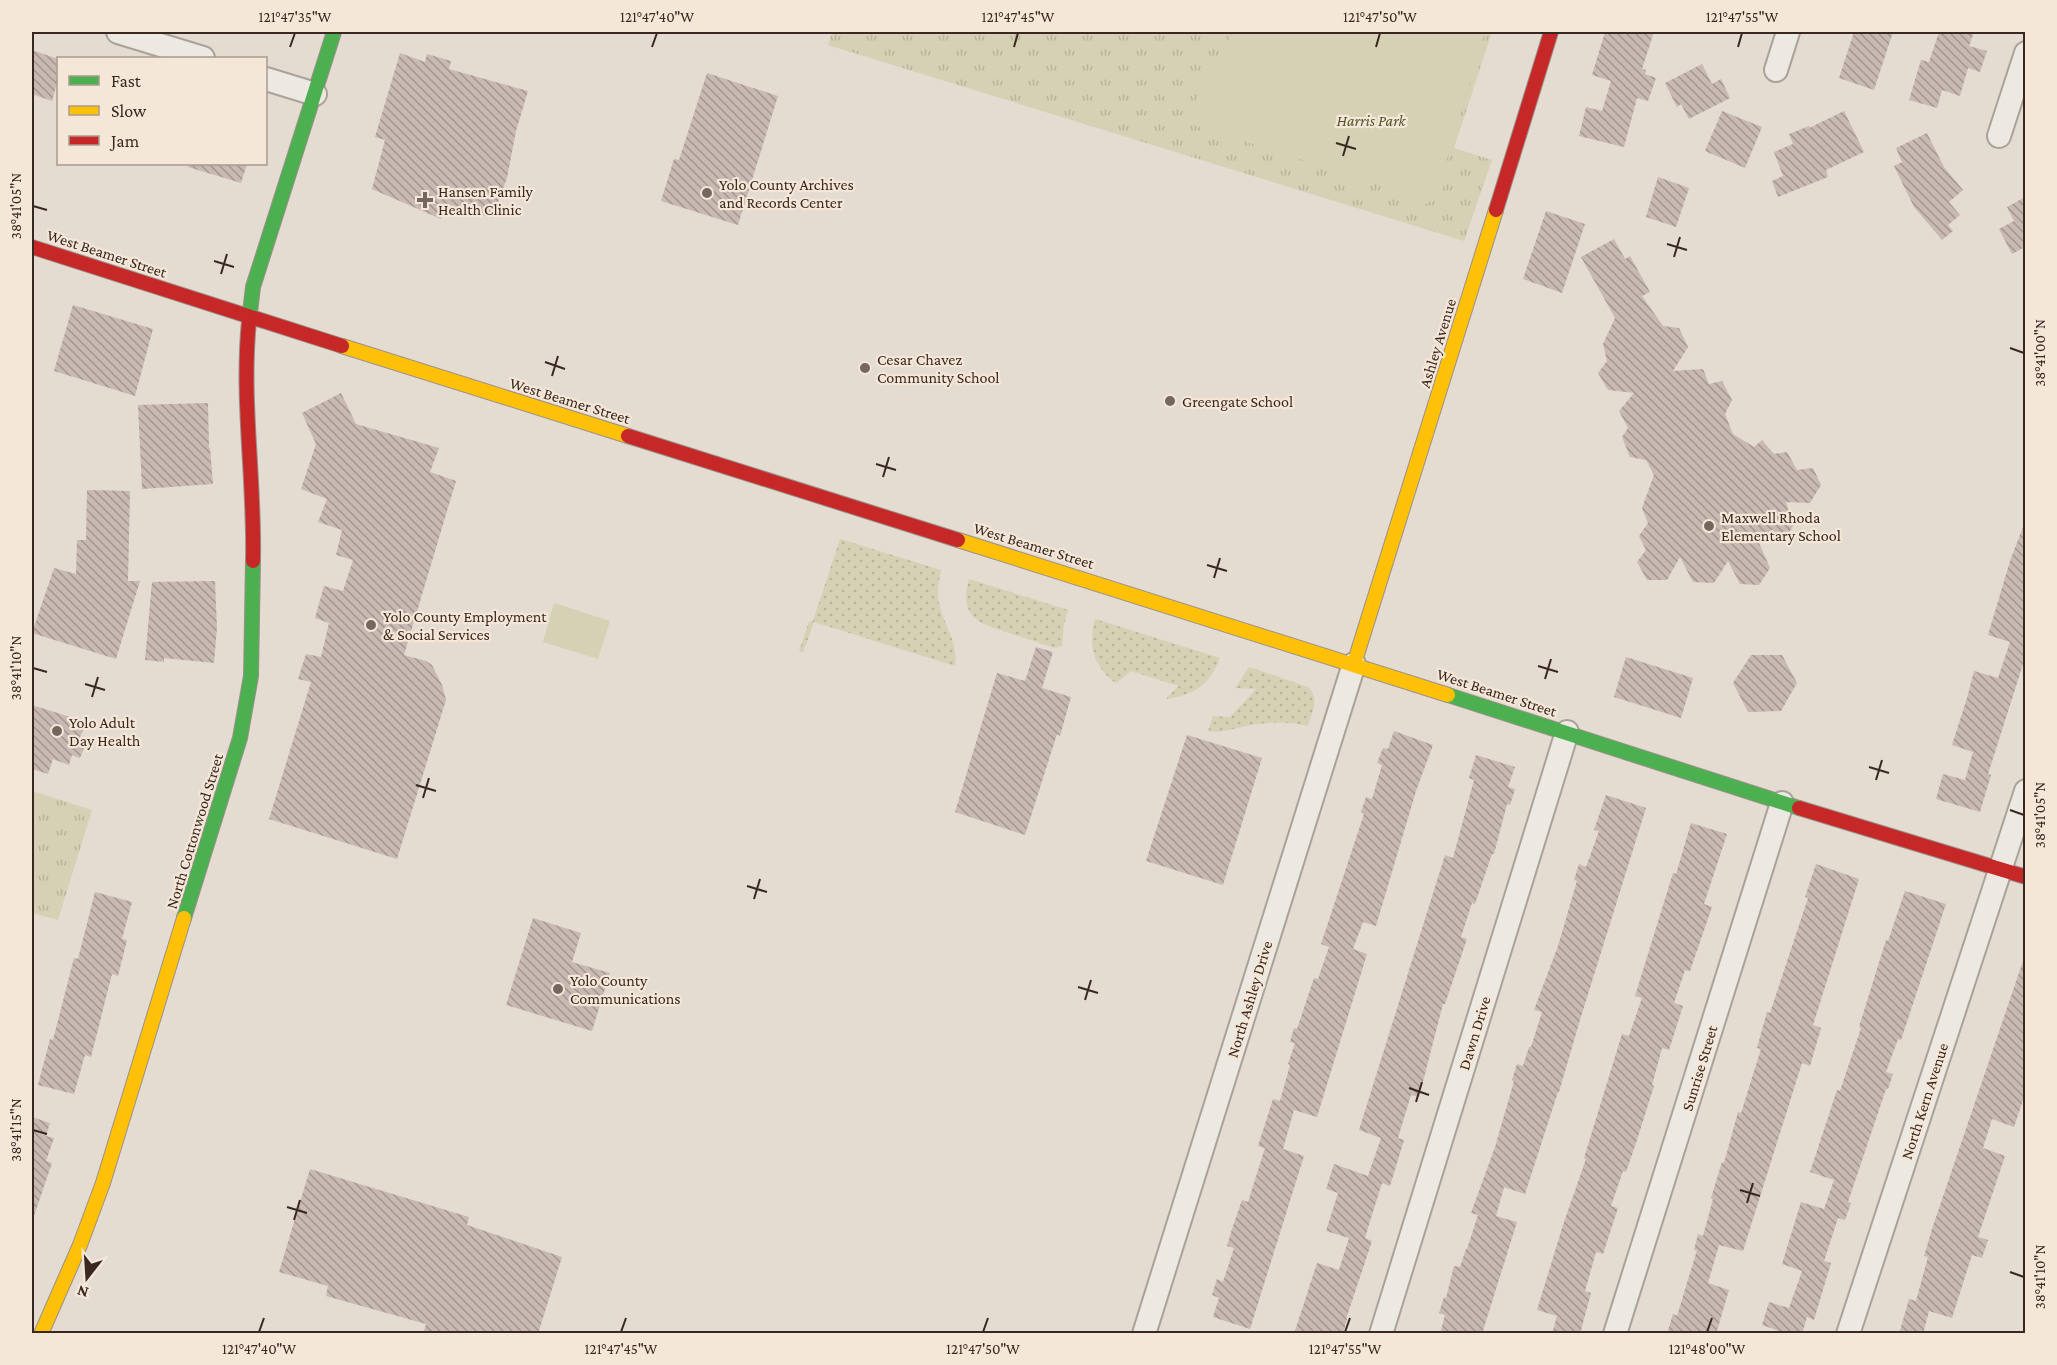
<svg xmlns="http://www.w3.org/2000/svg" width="2057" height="1365" font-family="'Crimson Pro',serif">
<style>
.grass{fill:url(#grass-dots)}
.park{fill:url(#park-tufts)}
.pitch{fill:#d6d0b4}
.building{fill:url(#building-back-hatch)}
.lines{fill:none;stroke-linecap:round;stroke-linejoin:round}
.street-casing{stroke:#aaa199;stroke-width:26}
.fast-casing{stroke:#9a908a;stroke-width:16}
.slow-casing{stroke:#9a908a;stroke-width:16}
.jam-casing{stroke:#9a908a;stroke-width:16}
.street{stroke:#ece8e2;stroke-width:22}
.fast{stroke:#4caf50;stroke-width:14}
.slow{stroke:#ffc107;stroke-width:14}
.jam{stroke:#c62828;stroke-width:14}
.ticks{fill:none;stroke:#392821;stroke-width:2}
.poi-dot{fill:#75675f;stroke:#f4e7d8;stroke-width:2}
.labels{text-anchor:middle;stroke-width:4.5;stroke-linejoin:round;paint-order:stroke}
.park-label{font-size:16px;font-style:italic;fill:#525429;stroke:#f4e7d8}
.poi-label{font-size:16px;fill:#392821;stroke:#f4e7d8;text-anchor:start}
.street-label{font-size:16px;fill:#392821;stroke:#f4e7d8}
.neatline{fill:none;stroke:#392821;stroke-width:2}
.ticks-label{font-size:15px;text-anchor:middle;fill:#392821}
</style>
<defs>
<pattern id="grass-dots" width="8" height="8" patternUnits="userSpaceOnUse" patternTransform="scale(1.5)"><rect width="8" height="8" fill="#d6d0b4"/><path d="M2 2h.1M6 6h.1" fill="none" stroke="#b8b39a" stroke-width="1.8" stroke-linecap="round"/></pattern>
<pattern id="park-tufts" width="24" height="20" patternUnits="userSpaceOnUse" patternTransform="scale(1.5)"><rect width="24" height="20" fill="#d6d0b4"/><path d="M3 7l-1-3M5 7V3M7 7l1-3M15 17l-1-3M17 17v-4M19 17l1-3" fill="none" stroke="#b8b39a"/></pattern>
<pattern id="building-back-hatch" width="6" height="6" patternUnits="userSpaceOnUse" patternTransform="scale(1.5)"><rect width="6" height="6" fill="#c8b9b2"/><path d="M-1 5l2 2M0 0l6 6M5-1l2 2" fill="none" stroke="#a39690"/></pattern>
</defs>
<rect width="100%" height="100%" fill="#e4dbd1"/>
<g class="grass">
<path d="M 840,539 L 941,570 C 940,578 937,586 938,594 C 939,621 959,638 955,666 L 814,622 L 803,653 L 799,651 L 809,622 L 813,621 Z"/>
<path d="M 969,579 L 1068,610 L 1064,624 L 1062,646 L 1054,648 C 1039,643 1024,638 1009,633 C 977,623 959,617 969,579 Z"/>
<path d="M 1095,619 L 1220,658 C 1209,685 1196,694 1167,699 L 1167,697 L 1179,686 L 1131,671 L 1116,683 C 1093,667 1088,644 1095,619 Z"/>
<path d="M 1249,667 L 1308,687 C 1320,699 1312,712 1308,726 C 1286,721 1267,722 1246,726 C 1233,729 1222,733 1208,731 L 1213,716 L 1230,717 L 1256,689 L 1235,688 Z"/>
</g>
<g class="park">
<polygon points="843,32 1492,32 1454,148 1492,160 1464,241 828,45 831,35"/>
<polygon points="32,791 92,810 58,920 32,913"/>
</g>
<g class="pitch">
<polygon points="1233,32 1485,32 1441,179 1444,184 1441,195 1426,204 1412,202 1412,195 1184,122"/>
<polygon points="554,603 610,621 598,659 543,642"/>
</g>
<g class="building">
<polygon points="1605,32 1654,32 1642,69 1646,70 1645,74 1656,78 1648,101 1637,98 1624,147 1579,136 1586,107 1602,111 1611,81 1592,75"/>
<polygon points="1854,32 1893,32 1874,90 1839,78"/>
<polygon points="1939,32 1974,32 1969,46 1987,51 1980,72 1968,68 1960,96 1942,90 1937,108 1909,100 1921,60 1929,62"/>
<polygon points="32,50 58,59 58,80 52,101 32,94"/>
<polygon points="400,53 425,62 427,54 451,61 449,69 528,91 516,131 507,178 492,218 446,204 441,219 372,189 385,140 375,137"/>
<polygon points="1702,64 1712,84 1721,79 1730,98 1689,119 1681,104 1677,107 1665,83"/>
<polygon points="707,73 778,96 738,225 661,201 674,159 679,160"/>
<polygon points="1722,111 1762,127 1745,168 1705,151"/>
<polygon points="1844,111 1864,152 1826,170 1828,177 1778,197 1772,181 1783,176 1774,152 1793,144 1789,134 1809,126 1809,128"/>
<polygon points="1927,133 1944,167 1963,190 1949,202 1960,215 1948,225 1953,231 1942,240 1914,207 1894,166 1902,162 1896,148"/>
<polygon points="189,164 247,164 241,183 188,167"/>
<polygon points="1658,177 1689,188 1676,227 1646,217"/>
<polygon points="2025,197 2025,247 2012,254 1999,229 2014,221 2007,207"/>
<polygon points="1546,211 1585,224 1562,293 1523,279"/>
<polygon points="1614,239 1625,259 1630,256 1650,292 1642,296 1663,326 1679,328 1688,347 1673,371 1703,369 1709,384 1722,381 1732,400 1725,414 1733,434 1754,447 1762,440 1774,454 1787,452 1797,470 1813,468 1821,485 1810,503 1786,502 1793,526 1784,541 1759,543 1770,568 1759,585 1740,584 1728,561 1714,583 1693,582 1680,557 1667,580 1647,580 1637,562 1646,550 1639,536 1648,523 1642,508 1654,475 1646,460 1630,457 1622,437 1628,428 1619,411 1634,393 1608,390 1598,373 1607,361 1603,344 1615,318 1581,257"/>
<polygon points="73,305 153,329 135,396 54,371"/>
<polygon points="341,393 356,424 439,448 430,472 456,481 404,655 426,661 432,665 442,685 446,700 397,859 269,819 311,682 298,679 306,654 321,657 329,623 315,618 324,586 343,591 353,560 336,555 342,530 318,522 327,499 301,489 316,444 302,413"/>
<polygon points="208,403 209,448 210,448 213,484 142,489 138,405"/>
<polygon points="87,490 130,491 128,581 140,581 116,659 32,633 54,568 76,574 77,540 86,540"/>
<polygon points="2023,527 2025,528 2025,658 1988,774 1991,775 1980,812 1936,799 1943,774 1965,780 1973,752 1952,745 1967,698 1974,671 1998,678 2010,642 1988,635 2010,561"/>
<polygon points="215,581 217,628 214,663 164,658 164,662 145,660 152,582"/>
<polygon points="1036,647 1053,652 1042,688 1071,697 1060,736 1057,734 1025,835 955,812 997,673 1025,681"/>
<polygon points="1751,655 1782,655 1797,683 1781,711 1748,712 1733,683"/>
<polygon points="1626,657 1693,678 1681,718 1614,697"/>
<polygon points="32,705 86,722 79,740 86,743 80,758 72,755 69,765 53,759 48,774 32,769"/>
<polygon points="1394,731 1433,745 1416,791 1376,926 1363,922 1353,949 1367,954 1317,1117 1294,1110 1283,1149 1304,1156 1250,1329 1213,1317 1219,1298 1212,1295 1217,1279 1223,1282 1234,1248 1227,1246 1231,1232 1242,1200 1248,1202 1265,1148 1258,1146 1273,1099 1280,1101 1290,1065 1288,1064 1295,1043 1290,1042 1294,1028 1297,1029 1314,978 1318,979 1329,947 1321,944 1364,814 1361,812 1366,797 1372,799 1382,765 1377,763 1383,748 1388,749"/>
<polygon points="1187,735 1262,758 1223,885 1146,861"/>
<polygon points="1476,755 1515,767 1508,787 1515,789 1510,805 1507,804 1494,854 1492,854 1475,904 1472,903 1461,937 1467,939 1445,1004 1443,1004 1419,1097 1411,1095 1398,1138 1404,1140 1390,1186 1382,1183 1371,1218 1365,1238 1372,1241 1346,1319 1347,1319 1343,1334 1294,1334 1317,1263 1339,1270 1349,1238 1326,1231 1338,1193 1326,1189 1334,1164 1368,1176 1381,1138 1359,1130 1445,855 1453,858 1474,780 1469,778"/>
<polygon points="1606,795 1646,808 1580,1020 1559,1092 1558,1092 1525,1194 1504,1187 1496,1216 1517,1222 1482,1334 1440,1334 1445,1315 1439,1313 1444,1297 1446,1298 1454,1266 1460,1267 1466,1249 1467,1249 1478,1215 1471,1213 1495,1147 1514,1081 1512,1080 1517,1064 1523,1066 1529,1047 1531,1047 1542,1012 1534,1010 1558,946 1577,881 1574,880 1579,864 1586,867 1599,831 1594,830"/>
<polygon points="1691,823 1727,834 1704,904 1712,907 1690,971 1685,970 1674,1003 1683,1006 1669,1050 1662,1048 1652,1085 1654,1086 1636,1143 1626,1172 1623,1171 1611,1206 1618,1208 1603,1254 1596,1252 1585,1291 1591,1293 1580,1334 1552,1334 1557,1316 1537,1310 1563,1225 1586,1159 1584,1158 1622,1034 1629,1036 1642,998 1635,996 1673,873 1676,874"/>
<polygon points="1816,864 1859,879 1813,1025 1821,1028 1810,1066 1802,1063 1743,1251 1719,1245 1708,1283 1729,1290 1716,1334 1667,1334 1673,1314 1677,1316 1697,1250 1694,1250 1698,1234 1703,1236 1713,1199 1711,1198 1722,1162 1724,1163 1738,1112 1741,1113 1761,1049 1757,1048 1767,1012 1770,1013 1808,898 1805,897"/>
<polygon points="1905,891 1946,904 1901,1040 1898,1039 1886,1072 1893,1074 1888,1089 1886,1089 1848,1202 1851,1203 1845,1220 1838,1218 1824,1261 1831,1263 1814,1320 1807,1317 1802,1334 1788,1334 1762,1325 1769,1302 1789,1308 1802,1271 1782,1264 1801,1202 1824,1209 1834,1180 1810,1172 1837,1090 1840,1091 1861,1028 1859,1027 1886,940 1888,941"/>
<polygon points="95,892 132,902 122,939 127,940 118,976 112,974 91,1057 85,1055 74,1094 38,1085 50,1039 53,1040 74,958 78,959"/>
<polygon points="533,918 581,933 572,962 610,973 592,1031 506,1005"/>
<polygon points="2023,961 2025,961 2025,1094 2014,1127 1992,1119 1983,1148 2005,1156 1978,1237 1988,1240 1982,1258 1972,1255 1952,1318 1929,1311 1923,1334 1899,1334 1909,1299 1916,1301 1928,1257 1924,1256 1932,1229"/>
<polygon points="32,1117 50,1123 46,1136 54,1138 46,1161 52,1163 34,1216 32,1216"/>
<polygon points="310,1169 469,1217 467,1225 562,1257 538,1334 423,1334 426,1324 326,1296 328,1286 279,1272"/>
</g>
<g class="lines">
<g class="street-casing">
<g id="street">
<polyline points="118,32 203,58"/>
<polyline points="1776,70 1788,32"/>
<polyline points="266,79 315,94"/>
<polyline points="1999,136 2026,53"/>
<polyline points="1144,1334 1354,664"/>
<polyline points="1381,1334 1567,732"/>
<polyline points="1615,1334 1782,803"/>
<polyline points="1848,1334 2026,791"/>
</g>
</g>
<g class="fast-casing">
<g id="fast">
<polyline points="249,321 253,287 334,32"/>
<polyline points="1448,695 1799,808"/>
<polyline points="184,918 240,738 251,676 253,561"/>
</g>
</g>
<g class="slow-casing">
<g id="slow">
<polyline points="342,346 628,436"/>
<polyline points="958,540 1448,695"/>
<polyline points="1354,664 1496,210"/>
<polyline points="41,1334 80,1245 103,1183 184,918"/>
</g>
</g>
<g class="jam-casing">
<g id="jam">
<polyline points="1496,210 1551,32"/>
<polyline points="32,247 342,346"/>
<path d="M 249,321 C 241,401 255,481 253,561"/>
<polyline points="628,436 958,540"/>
<polyline points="1799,808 2026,877"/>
</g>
</g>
<use href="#street" class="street"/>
<use href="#fast" class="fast"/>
<use href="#slow" class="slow"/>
<use href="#jam" class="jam"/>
</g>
<path class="ticks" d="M 290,47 L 295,33M 652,47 L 657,33M 1014,47 L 1018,33M 1376,47 L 1380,33M 1738,47 L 1742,33M 1336,143 L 1356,149M 1343,156 L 1349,136M 33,206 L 47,210M 1667,244 L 1687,250M 1674,257 L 1680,237M 214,261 L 234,267M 221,274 L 227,254M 2010,348 L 2024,353M 545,362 L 565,369M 552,376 L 558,356M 876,464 L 896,470M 883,477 L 889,457M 1207,565 L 1227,571M 1214,578 L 1220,558M 1538,666 L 1558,672M 33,668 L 47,672M 1545,679 L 1551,659M 85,684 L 105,690M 92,697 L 98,677M 1869,767 L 1889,773M 1876,780 L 1882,760M 416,785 L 436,791M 423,798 L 429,778M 2010,810 L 2024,815M 747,886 L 767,892M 754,899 L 760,879M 1078,987 L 1098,993M 1085,1000 L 1091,980M 1409,1088 L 1429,1095M 1416,1102 L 1422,1082M 33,1130 L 47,1134M 1740,1190 L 1760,1196M 1747,1203 L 1753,1183M 287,1207 L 307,1213M 294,1220 L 300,1200M 2010,1272 L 2024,1277M 259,1332 L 264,1318M 621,1332 L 626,1318M 983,1332 L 988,1318M 1345,1332 L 1350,1318M 1707,1332 L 1712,1318"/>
<g class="poi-dot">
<circle cx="707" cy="193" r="6"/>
<path d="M422 191h6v6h6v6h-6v6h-6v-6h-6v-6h6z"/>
<circle cx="865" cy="368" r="6"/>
<circle cx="1170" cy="401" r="6"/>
<circle cx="1709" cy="526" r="6"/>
<circle cx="371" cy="625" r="6"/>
<circle cx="57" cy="731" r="6"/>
<circle cx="558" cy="989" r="6"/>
</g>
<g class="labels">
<g class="park-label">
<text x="1371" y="126">Harris Park</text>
</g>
<g class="poi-label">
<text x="719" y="190">Yolo County Archives<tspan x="719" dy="18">and Records Center</tspan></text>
<text x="438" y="197">Hansen Family<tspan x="438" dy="18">Health Clinic</tspan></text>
<text x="877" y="365">Cesar Chavez<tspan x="877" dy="18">Community School</tspan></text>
<text x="1182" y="407">Greengate School</text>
<text x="1721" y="523">Maxwell Rhoda<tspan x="1721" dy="18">Elementary School</tspan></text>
<text x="383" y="622">Yolo County Employment<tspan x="383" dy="18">&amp; Social Services</tspan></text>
<text x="69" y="728">Yolo Adult<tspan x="69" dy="18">Day Health</tspan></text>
<text x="570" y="986">Yolo County<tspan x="570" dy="18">Communications</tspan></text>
</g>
<g class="street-label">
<text transform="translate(107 253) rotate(18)" y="6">West Beamer Street</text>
<text transform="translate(1437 343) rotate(-73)" y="6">Ashley Avenue</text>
<text transform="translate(570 400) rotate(17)" y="6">West Beamer Street</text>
<text transform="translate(1034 545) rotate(17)" y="6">West Beamer Street</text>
<text transform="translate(1497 692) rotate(18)" y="6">West Beamer Street</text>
<text transform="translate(194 831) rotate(-73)" y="6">North Cottonwood Street</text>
<text transform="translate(1249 999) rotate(-73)" y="6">North Ashley Drive</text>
<text transform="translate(1474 1033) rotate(-73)" y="6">Dawn Drive</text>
<text transform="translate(1699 1068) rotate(-73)" y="6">Sunrise Street</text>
<text transform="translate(1924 1101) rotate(-72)" y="6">North Kern Avenue</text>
</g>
</g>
<rect width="2057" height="1365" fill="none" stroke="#f4e7d8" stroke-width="66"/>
<rect x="57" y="57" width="210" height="108" fill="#f4e7d8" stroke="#a99b8f" stroke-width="1.5"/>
<rect x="69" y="76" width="30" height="9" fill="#4caf50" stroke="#a99b8f" stroke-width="1.5"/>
<text x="111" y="87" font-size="18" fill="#392821">Fast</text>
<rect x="69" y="106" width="30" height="9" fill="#ffc107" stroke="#a99b8f" stroke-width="1.5"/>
<text x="111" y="117" font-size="18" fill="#392821">Slow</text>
<rect x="69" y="136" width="30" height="9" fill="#c62828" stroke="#a99b8f" stroke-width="1.5"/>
<text x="111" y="147" font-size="18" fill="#392821">Jam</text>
<g transform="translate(87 1278) rotate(197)" stroke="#f4e7d8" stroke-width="4.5" paint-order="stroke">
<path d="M0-4.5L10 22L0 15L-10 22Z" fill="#392821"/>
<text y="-9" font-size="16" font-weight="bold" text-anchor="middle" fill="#392821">N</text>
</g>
<rect x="33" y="33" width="1991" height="1299" class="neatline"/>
<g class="ticks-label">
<text x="295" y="22">121°47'35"W</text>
<text x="657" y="22">121°47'40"W</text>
<text x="1018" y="22">121°47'45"W</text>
<text x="1380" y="22">121°47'50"W</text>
<text x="1742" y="22">121°47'55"W</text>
<text transform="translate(16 206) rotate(-90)" y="5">38°41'05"N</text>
<text transform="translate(2040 353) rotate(-90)" y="5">38°41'00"N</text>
<text transform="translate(16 668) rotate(-90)" y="5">38°41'10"N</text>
<text transform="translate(2040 815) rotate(-90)" y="5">38°41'05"N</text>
<text transform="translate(16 1130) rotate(-90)" y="5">38°41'15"N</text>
<text transform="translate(2040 1277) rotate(-90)" y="5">38°41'10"N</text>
<text x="259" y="1354">121°47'40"W</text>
<text x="621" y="1354">121°47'45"W</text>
<text x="983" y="1354">121°47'50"W</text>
<text x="1345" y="1354">121°47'55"W</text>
<text x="1707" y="1354">121°48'00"W</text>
</g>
</svg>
